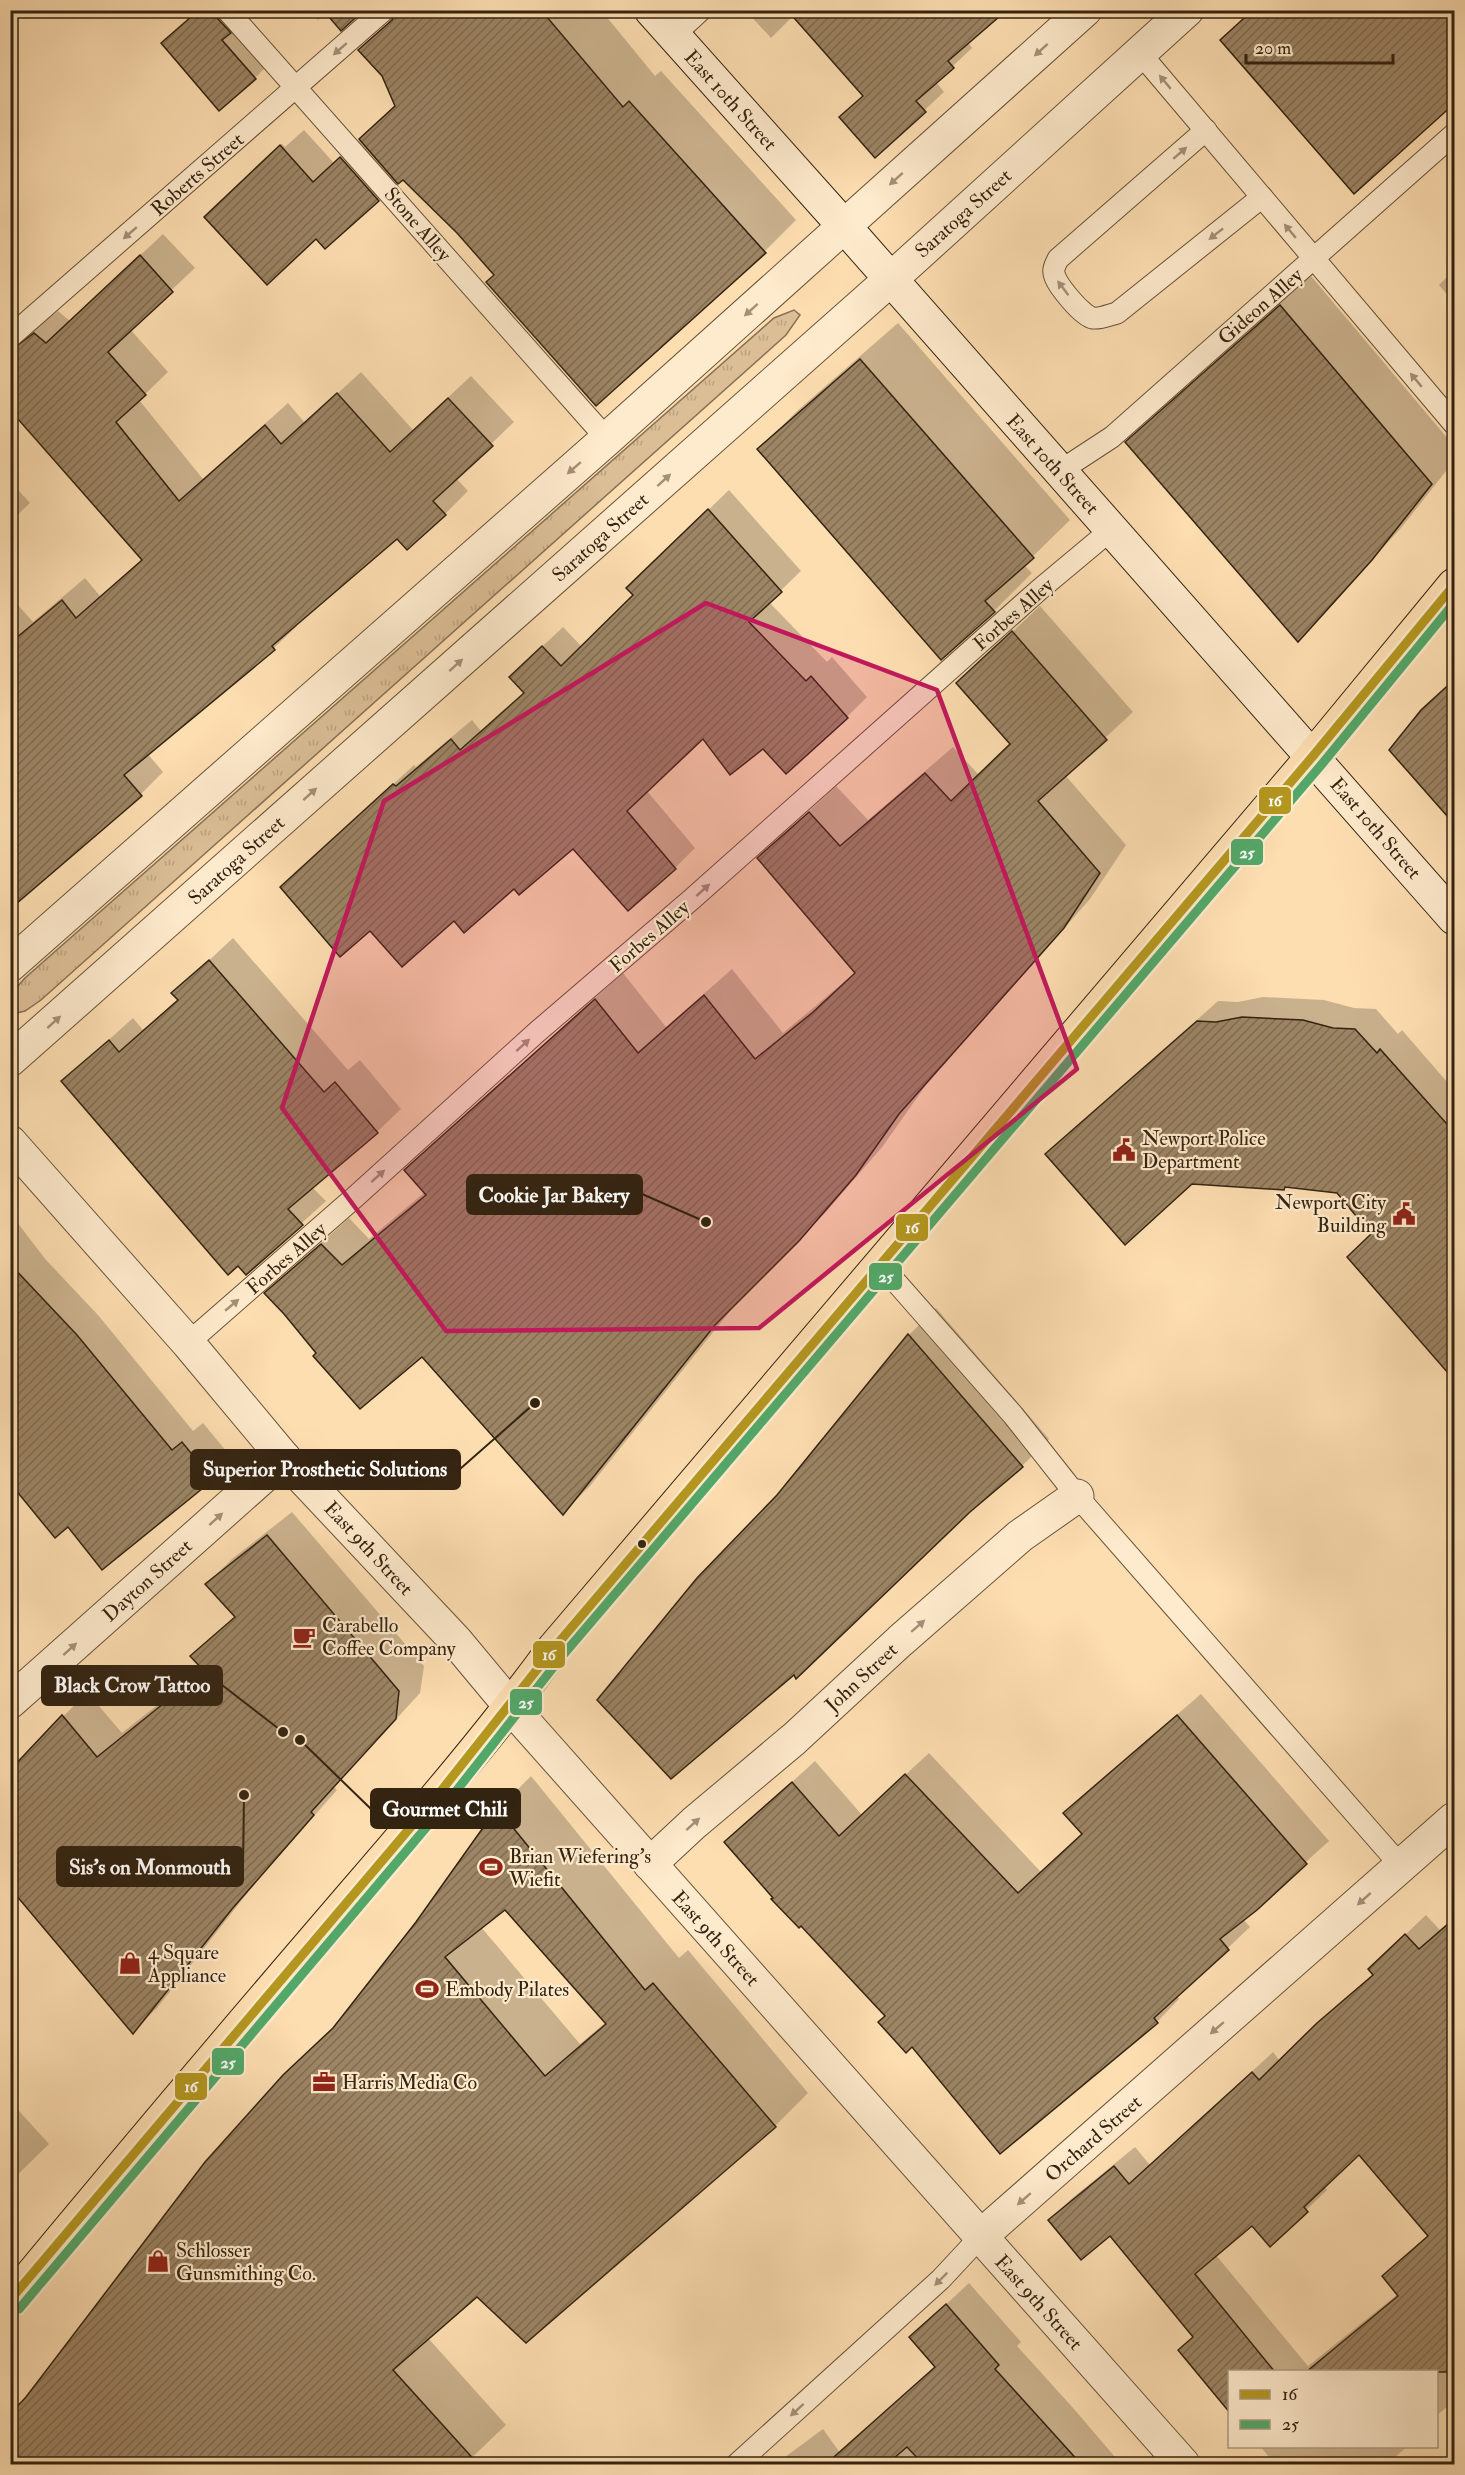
<svg xmlns="http://www.w3.org/2000/svg" width="1465" height="2475" font-family="'IM FELL Double Pica',serif">
<style>
.grass{fill:url(#grass-tufts);stroke:#877054;stroke-width:1.5}
.shadow{fill:#0003;fill-rule:evenodd}
.building{fill:url(#building-hatch);stroke:#332311;stroke-width:1.5;fill-rule:evenodd}
.lines{fill:none;stroke-linecap:round;stroke-linejoin:round}
.service-casing{stroke:#665239;stroke-width:23}
.minor-casing{stroke:#665239;stroke-width:35}
.secondary-casing{stroke:#332311;stroke-width:35}
.primary-casing{stroke:#332311;stroke-width:35}
.service{stroke:#feeacc;stroke-width:21}
.minor{stroke:#feeacc;stroke-width:33}
.secondary{stroke:#feeacc;stroke-width:33}
.primary{stroke:#fddeb1;stroke-width:33}
.bus-1-casing{stroke:#feeacc;stroke-width:14}
.bus-2-casing{stroke:#feeacc;stroke-width:14}
.bus-1{stroke:#b4971f;stroke-width:9}
.bus-2{stroke:#52a869;stroke-width:9}
.oneway{fill:#a39078}
.marked{fill:#c2185b;fill-opacity:0.2;stroke:#c2185b;stroke-width:4.5;stroke-linejoin:round}
.bus-dot{fill:#332311;stroke:#feeacc;stroke-width:2}
.labels{text-anchor:middle;stroke-width:4.5;stroke-linejoin:round;paint-order:stroke}
.street-label{font-size:20px;fill:#332311;stroke:#feeacc}
.poi-label{font-size:20px;fill:#332311;stroke:#feeacc;text-anchor:start}
.leader{fill:none;stroke:#332311;stroke-width:2}
.callout-dot{fill:#332311;stroke:#feeacc;stroke-width:2}
.callout{fill:#332311;stroke:#332311;stroke-width:2}
.callout-label{font-size:21px;text-anchor:middle;font-weight:bold;fill:#fff}
.line-badge{stroke:#feeacc;stroke-width:2}
.badge-label{font-size:16px;text-anchor:middle;font-weight:bold;fill:#fff}
</style>
<defs>
<pattern id="grass-tufts" width="24" height="20" patternUnits="userSpaceOnUse" patternTransform="scale(1.5)"><rect width="24" height="20" fill="#dbbe96"/><path d="M3 7l-1-3M5 7V3M7 7l1-3M15 17l-1-3M17 17v-4M19 17l1-3" fill="none" stroke="#bca380"/></pattern>
<pattern id="building-hatch" width="6" height="6" patternUnits="userSpaceOnUse" patternTransform="scale(1.5)"><rect width="6" height="6" fill="#9c8464"/><path d="M-1 1l2-2M0 6l6-6M5 7l2-2" fill="none" stroke="#806c51"/></pattern>
</defs>
<rect width="100%" height="100%" fill="#fddeb1"/>
<filter id="stains"><feTurbulence type="fractalNoise" baseFrequency=".00333" numOctaves="4"/><feColorMatrix values="0 0 0 0 .2 0 0 0 0 .09 0 0 0 0 .02 0 0 0 .5 -.17"/></filter>
<radialGradient id="worn" r=".72"><stop offset=".6" stop-color="#630" stop-opacity="0"/><stop offset="1" stop-color="#630" stop-opacity=".3"/></radialGradient>
<path class="grass" d="M 794,310 L 800,315 L 786,335 L 41,1000 L 25,1011 L 13,1014 C 4,1000 16,988 25,978 L 774,318 Z"/>
<g class="shadow">
<polygon points="197,10 256,10 242,20 275,58 255,78 163,43"/>
<polygon points="308,10 328,10 318,20"/>
<polygon points="435,10 601,10 655,76 661,71 796,220 765,251 596,403 496,274 458,232 403,178 325,247 316,237 226,197 282,144 285,147 304,130 334,163 362,138 396,104"/>
<polygon points="745,10 799,10 771,38"/>
<polygon points="968,42 972,48 936,82 944,92 875,156 864,95"/>
<polygon points="163,234 195,268 130,329 168,372 139,400 203,479 288,403 305,423 361,372 413,430 471,376 514,422 456,478 468,491 445,514 397,537 295,624 297,626 274,648 147,753 163,772 141,794 10,909 10,596 33,622 85,578 100,596 143,559 10,352 36,327 58,311 70,321"/>
<polygon points="1454,270 1454,303 1439,285"/>
<polygon points="1311,276 1454,446 1454,461 1401,528 1298,639 1127,442 1157,413"/>
<polygon points="898,323 1070,520 1024,565 1032,573 994,611 759,449 797,411"/>
<polygon points="10,481 30,503 10,522"/>
<polygon points="729,490 801,571 769,602 827,662 832,657 867,697 847,717 786,772 763,747 704,737 647,791 695,848 675,868 573,847 514,886 454,919 370,929 282,887 414,765 416,767 472,720 481,731 525,692 531,657 563,627 582,647 635,595 648,568"/>
<polygon points="1040,606 1133,712 1065,775 1126,845 1090,899 926,1085 883,1146 826,1212 742,1296 590,1486 563,1513 422,1355 318,1353 266,1293 349,1218 369,1239 425,1192 406,1170 433,1143 623,973 666,1027 732,969 783,1033 856,972 759,858 836,786 868,820 953,747 979,775 1012,743 958,683"/>
<polygon points="233,938 348,1070 360,1060 401,1109 377,1132 312,1187 326,1201 247,1273 63,1081 133,1018 143,1030 179,999 174,993"/>
<polygon points="1263,997 1324,1000 1354,1008 1376,1009 1398,1034 1402,1030 1454,1090 1454,1369 1372,1233 1337,1192 1286,1186 1284,1188 1047,1154 1218,1001 1238,1002"/>
<polygon points="10,1213 46,1260 98,1315 193,1431 203,1423 232,1458 212,1478 102,1568 69,1525 13,1484 10,1486"/>
<polygon points="936,1308 1049,1439 1022,1466 778,1496 909,1335"/>
<polygon points="292,1512 424,1666 420,1693 334,1787 337,1790 256,1882 157,2008 133,2032 10,1886 10,1768 31,1750 87,1692 122,1733 204,1668 193,1656 236,1615 207,1584 232,1559"/>
<polygon points="1201,1694 1329,1841 1243,1919 1250,1927 1177,1996 1179,1999 1157,2022 1000,2152 887,2016 775,1898 726,1842 815,1761 862,1815 929,1753 1041,1872 1083,1833 1065,1813 1088,1791"/>
<path d="M 531,1776 L 679,1958 L 688,1950 L 808,2093 L 775,2126 L 477,2295 L 428,2338 L 506,2425 L 465,2464 L 10,2464 L 10,2416 L 339,2022 L 417,1923 L 498,1809 ZM 505,1908 L 606,2022 L 580,2044 L 481,1927 Z"/>
<path d="M 1426,1915 L 1440,1930 L 1454,1917 L 1454,2401 L 1436,2416 L 1436,2372 L 1230,2372 L 1194,2336 L 1110,2233 L 1050,2220 L 1070,2200 L 1135,2147 L 1150,2165 L 1273,2052 L 1280,2061 L 1339,2003 L 1374,1974 L 1390,1949 ZM 1359,2153 L 1429,2234 L 1384,2276 L 1398,2294 L 1308,2366 L 1215,2254 L 1252,2224 L 1270,2245 L 1327,2190 L 1324,2186 Z"/>
<polygon points="10,2101 49,2144 10,2182"/>
<polygon points="969,2283 1021,2342 1017,2346 1074,2409 1121,2464 870,2464 852,2443 936,2366 911,2337"/>
<polygon points="823,2429 848,2464 769,2464 778,2457 781,2460"/>
<polygon points="1260,2446 1408,2446 1387,2464 1275,2464"/>
</g>
<g class="building">
<polygon points="199,10 215,10 217,18 231,33 222,40 256,79 219,111 161,43"/>
<polygon points="323,10 364,10 341,31"/>
<polygon points="396,10 541,10 623,107 629,101 766,253 596,406 486,282 494,275 457,233 403,180 398,184 359,139 395,106 382,76 358,50 392,20"/>
<polygon points="787,10 1007,10 948,61 954,68 916,101 926,112 875,158 839,117 863,96"/>
<polygon points="1253,10 1455,10 1455,103 1354,194 1220,40"/>
<polygon points="280,145 313,182 340,157 379,201 325,249 316,239 267,285 204,217"/>
<polygon points="140,255 173,292 108,352 146,395 116,422 179,501 265,425 281,444 337,393 390,452 448,398 493,446 433,501 446,515 407,550 397,539 272,646 275,650 124,775 142,796 10,909 10,643 62,600 76,618 142,560 10,410 10,351 34,333 46,343"/>
<polygon points="1280,305 1432,484 1372,560 1298,642 1125,442"/>
<polygon points="860,359 1034,558 985,601 995,612 941,660 757,449"/>
<polygon points="708,509 782,592 749,622 806,681 811,676 848,718 786,774 763,749 730,775 703,739 627,811 676,869 628,911 573,849 519,895 514,889 464,933 454,921 402,967 370,931 340,957 280,887 393,784 396,786 451,739 460,750 524,693 509,677 542,646 561,666 633,595 626,588"/>
<polygon points="1012,631 1107,740 1038,801 1100,873 1064,928 899,1114 856,1175 799,1241 715,1325 563,1515 422,1357 360,1409 313,1356 316,1353 284,1314 264,1293 321,1244 342,1265 426,1195 404,1170 595,999 638,1053 704,995 755,1059 812,1013 855,973 757,858 809,812 840,846 925,773 951,801 1010,744 956,683"/>
<polygon points="1455,679 1455,825 1389,750 1421,710"/>
<polygon points="209,960 324,1092 335,1082 378,1133 288,1209 303,1225 246,1275 238,1266 228,1275 61,1081 109,1040 119,1052 178,1000 171,993"/>
<polygon points="1242,1017 1303,1020 1333,1028 1355,1029 1377,1053 1380,1049 1455,1133 1455,1381 1347,1257 1371,1234 1337,1193 1285,1187 1284,1190 1192,1184 1125,1245 1045,1154 1197,1021 1216,1022"/>
<polygon points="10,1264 77,1335 172,1450 182,1442 213,1480 102,1570 68,1527 55,1538 10,1483"/>
<polygon points="908,1334 1023,1467 970,1512 796,1679 794,1675 671,1779 597,1700 697,1578 777,1495"/>
<polygon points="267,1535 399,1691 396,1719 311,1812 314,1815 232,1909 133,2034 10,1888 10,1770 62,1715 97,1757 204,1671 190,1656 235,1617 205,1584"/>
<polygon points="1177,1715 1307,1864 1257,1910 1220,1939 1229,1950 1154,2018 1158,2023 1000,2154 912,2047 906,2053 878,2022 885,2016 801,1926 799,1928 771,1899 773,1898 724,1842 792,1782 839,1836 905,1774 1018,1893 1082,1834 1063,1813"/>
<path d="M 497,1808 L 645,1990 L 653,1983 L 776,2127 L 526,2343 L 477,2297 L 393,2370 L 478,2464 L 10,2464 L 10,2414 L 26,2397 L 205,2162 L 283,2075 L 333,2028 L 416,1922 ZM 505,1910 L 606,2024 L 545,2076 L 445,1957 Z"/>
<polygon points="1455,1918 1455,2372 1306,2372 1398,2296 1382,2276 1428,2236 1359,2155 1304,2207 1308,2212 1270,2247 1252,2226 1195,2274 1275,2372 1230,2372 1230,2413 1178,2350 1193,2337 1110,2236 1081,2260 1048,2220 1114,2166 1129,2184 1252,2072 1259,2080 1317,2023 1373,1975 1368,1969 1405,1934 1419,1949"/>
<polygon points="946,2304 999,2365 995,2369 1081,2464 923,2464 907,2447 887,2464 826,2464 935,2367 909,2337"/>
</g>
<g class="lines">
<g class="service-casing">
<g id="service">
<polyline points="227,10 607,439"/>
<polyline points="674,35 701,10"/>
<polyline points="1140,53 1454,424"/>
<path d="M 1206,130 L 1058,259 C 1055,265 1052,270 1055,277 C 1059,287 1082,316 1093,318 C 1101,319 1109,315 1117,313 L 1262,197"/>
<polyline points="10,337 384,10"/>
<polyline points="1060,471 1112,437 1454,134"/>
<polyline points="880,1264 1013,1415 1077,1496 1401,1866"/>
<polyline points="188,1343 355,1197 537,1032 692,899 1039,590 1112,529"/>
<polyline points="737,2464 941,2279 981,2236"/>
</g>
</g>
<g class="minor-casing">
<g id="minor">
<polyline points="10,965 607,439 1085,10"/>
<polyline points="10,1060 891,279 1187,10"/>
<polyline points="10,1142 188,1343 284,1458 456,1641 511,1707 1183,2464"/>
<polyline points="10,1702 284,1458"/>
<polyline points="650,1864 694,1823 794,1739 900,1641 1020,1536 1077,1496"/>
<polyline points="981,2236 1454,1819"/>
</g>
</g>
<g class="secondary-casing">
<polyline id="secondary" points="651,10 844,226 1454,918"/>
</g>
<g class="primary-casing">
<path id="primary" d="M 10,2301 C 111,2179 212,2059 315,1939 C 396,1844 480,1750 554,1648 L 1313,756 L 1454,585"/>
</g>
<use href="#service" class="service"/>
<use href="#minor" class="minor"/>
<use href="#secondary" class="secondary"/>
<use href="#primary" class="primary"/>
<g class="bus-1-casing">
<polyline id="bus-1" points="10,2300 437,1796 554,1648 1313,756 1454,585"/>
</g>
<g class="bus-2-casing">
<polyline id="bus-2" points="19,2309 446,1804 563,1655 1322,764 1454,603"/>
</g>
<use href="#bus-1" class="bus-1"/>
<use href="#bus-2" class="bus-2"/>
</g>
<defs><path id="oneway-solid" d="M-6-.8H1V-3.2L6.5 0L1 3.2V.8H-6Z" transform="scale(1.5)"/></defs>
<g class="oneway">
<use href="#oneway-solid" transform="translate(340 49) rotate(139)"/>
<use href="#oneway-solid" transform="translate(1041 50) rotate(138)"/>
<use href="#oneway-solid" transform="translate(1165 82) rotate(-130)"/>
<use href="#oneway-solid" transform="translate(1180 153) rotate(-41)"/>
<use href="#oneway-solid" transform="translate(896 179) rotate(138)"/>
<use href="#oneway-solid" transform="translate(1290 231) rotate(-130)"/>
<use href="#oneway-solid" transform="translate(130 233) rotate(139)"/>
<use href="#oneway-solid" transform="translate(1216 234) rotate(142)"/>
<use href="#oneway-solid" transform="translate(1063 288) rotate(-127)"/>
<use href="#oneway-solid" transform="translate(751 310) rotate(138)"/>
<use href="#oneway-solid" transform="translate(1416 380) rotate(-130)"/>
<use href="#oneway-solid" transform="translate(574 468) rotate(139)"/>
<use href="#oneway-solid" transform="translate(664 480) rotate(-42)"/>
<use href="#oneway-solid" transform="translate(456 665) rotate(-42)"/>
<use href="#oneway-solid" transform="translate(310 794) rotate(-42)"/>
<use href="#oneway-solid" transform="translate(703 890) rotate(-42)"/>
<use href="#oneway-solid" transform="translate(54 1022) rotate(-42)"/>
<use href="#oneway-solid" transform="translate(523 1045) rotate(-42)"/>
<use href="#oneway-solid" transform="translate(378 1176) rotate(-42)"/>
<use href="#oneway-solid" transform="translate(232 1305) rotate(-40)"/>
<use href="#oneway-solid" transform="translate(216 1519) rotate(-42)"/>
<use href="#oneway-solid" transform="translate(918 1626) rotate(-41)"/>
<use href="#oneway-solid" transform="translate(70 1649) rotate(-42)"/>
<use href="#oneway-solid" transform="translate(693 1824) rotate(-42)"/>
<use href="#oneway-solid" transform="translate(1364 1899) rotate(138)"/>
<use href="#oneway-solid" transform="translate(1217 2028) rotate(139)"/>
<use href="#oneway-solid" transform="translate(1024 2199) rotate(139)"/>
<use href="#oneway-solid" transform="translate(941 2279) rotate(135)"/>
<use href="#oneway-solid" transform="translate(797 2410) rotate(138)"/>
</g>
<path class="marked" d="M 706,603 L 937,690 L 1077,1069 L 759,1328 L 446,1331 L 282,1108 L 384,801 Z"/>
<defs>
<g id="civic-bare" transform="scale(1.8)"><path d="M-.6-6.5H3V-4.5H.6V-3L4-1V1h2V6H-6V1h2V-1L-.6-3ZM-1.2 2.5V6h2.4V2.5Z" fill="#8f2418" stroke="#feeacc" stroke-width="2.5" paint-order="stroke"/></g>
<g id="cafe-bare" transform="scale(1.8)"><path d="M-5.5-4.5H6V0H3Q3 3.5 0 3.5H-2.5Q-5.5 3.5-5.5 0ZM3-3.2v2h1.7v-2ZM-6 4.5H4V6H-6Z" fill="#8f2418" stroke="#feeacc" stroke-width="2.5" paint-order="stroke"/></g>
<g id="stadium-bare" transform="scale(1.8)"><path d="M0-5a6.5 5 0 1 0 0 10a6.5 5 0 1 0 0-10ZM-3.5-1.8h7v3.6h-7Z" fill="#8f2418" stroke="#feeacc" stroke-width="2.5" paint-order="stroke"/></g>
<g id="shop-bare" transform="scale(1.8)"><path d="M-5-2.5h2.3a2.7 3.5 0 0 1 5.4 0H5L5.5 6h-11ZM-1.5-2.5h3a1.5 2.3 0 0 0-3 0Z" fill="#8f2418" stroke="#feeacc" stroke-width="2.5" paint-order="stroke"/></g>
<g id="office-bare" transform="scale(1.8)"><path d="M-6-3h4V-5.5h4V-3h4V5H-6ZM-1-4.5V-3h2v-1.5ZM-6 0V1H6V0Z" fill="#8f2418" stroke="#feeacc" stroke-width="2.5" paint-order="stroke"/></g>
</defs>
<g fill-rule="evenodd">
<use href="#civic-bare" x="1124" y="1150"/>
<use href="#civic-bare" x="1404" y="1214"/>
<use href="#cafe-bare" x="304" y="1637"/>
<use href="#stadium-bare" x="491" y="1867"/>
<use href="#shop-bare" x="130" y="1963"/>
<use href="#stadium-bare" x="427" y="1989"/>
<use href="#office-bare" x="324" y="2082"/>
<use href="#shop-bare" x="158" y="2261"/>
</g>
<circle class="bus-dot" cx="642" cy="1544" r="5"/>
<g class="labels">
<g class="street-label">
<text transform="translate(731 100) rotate(48)" y="7">East 10th Street</text>
<text transform="translate(197 174) rotate(-41)" y="7">Roberts Street</text>
<text transform="translate(963 213) rotate(-42)" y="7">Saratoga Street</text>
<text transform="translate(418 224) rotate(49)" y="7">Stone Alley</text>
<text transform="translate(1260 306) rotate(-41)" y="7">Gideon Alley</text>
<text transform="translate(1053 464) rotate(48)" y="7">East 10th Street</text>
<text transform="translate(600 537) rotate(-42)" y="7">Saratoga Street</text>
<text transform="translate(1013 614) rotate(-41)" y="7">Forbes Alley</text>
<text transform="translate(1376 828) rotate(49)" y="7">East 10th Street</text>
<text transform="translate(236 860) rotate(-42)" y="7">Saratoga Street</text>
<text transform="translate(649 936) rotate(-41)" y="7">Forbes Alley</text>
<text transform="translate(286 1258) rotate(-41)" y="7">Forbes Alley</text>
<text transform="translate(369 1548) rotate(47)" y="7">East 9th Street</text>
<text transform="translate(147 1580) rotate(-42)" y="7">Dayton Street</text>
<text transform="translate(861 1677) rotate(-43)" y="7">John Street</text>
<text transform="translate(716 1938) rotate(48)" y="7">East 9th Street</text>
<text transform="translate(1093 2138) rotate(-41)" y="7">Orchard Street</text>
<text transform="translate(1039 2302) rotate(48)" y="7">East 9th Street</text>
</g>
<g class="poi-label">
<text x="1142" y="1145">Newport Police<tspan x="1142" dy="23">Department</tspan></text>
<text x="1386" y="1209" text-anchor="end">Newport City<tspan x="1386" dy="23">Building</tspan></text>
<text x="322" y="1632">Carabello<tspan x="322" dy="23">Coffee Company</tspan></text>
<text x="509" y="1863">Brian Wiefering's<tspan x="509" dy="23">Wiefit</tspan></text>
<text x="148" y="1959">4 Square<tspan x="148" dy="23">Appliance</tspan></text>
<text x="445" y="1996">Embody Pilates</text>
<text x="342" y="2089">Harris Media Co</text>
<text x="176" y="2257">Schlosser<tspan x="176" dy="23">Gunsmithing Co.</tspan></text>
</g>
</g>
<path class="leader" d="M706 1222L642 1194M535 1403L460 1469M283 1732L222 1685M300 1740L371 1809M244 1795L243 1867"/>
<g class="callout-dot">
<circle cx="706" cy="1222" r="6"/>
<circle cx="535" cy="1403" r="6"/>
<circle cx="283" cy="1732" r="6"/>
<circle cx="300" cy="1740" r="6"/>
<circle cx="244" cy="1795" r="6"/>
</g>
<g class="callout">
<rect x="467" y="1175" width="175" height="39" rx="6"/>
<rect x="191" y="1450" width="269" height="39" rx="6"/>
<rect x="42" y="1666" width="180" height="39" rx="6"/>
<rect x="371" y="1789" width="149" height="39" rx="6"/>
<rect x="57" y="1847" width="186" height="39" rx="6"/>
</g>
<g class="callout-label">
<text x="554" y="1202">Cookie Jar Bakery</text>
<text x="325" y="1476">Superior Prosthetic Solutions</text>
<text x="132" y="1692">Black Crow Tattoo</text>
<text x="445" y="1816">Gourmet Chili</text>
<text x="150" y="1874">Sis's on Monmouth</text>
</g>
<g class="line-badge">
<rect x="1258" y="786" width="34" height="29" rx="6" fill="#b4971f"/>
<rect x="1230" y="838" width="34" height="28" rx="6" fill="#52a869"/>
<rect x="895" y="1213" width="34" height="29" rx="6" fill="#b4971f"/>
<rect x="868" y="1262" width="35" height="29" rx="6" fill="#52a869"/>
<rect x="532" y="1640" width="34" height="29" rx="6" fill="#b4971f"/>
<rect x="509" y="1688" width="34" height="28" rx="6" fill="#52a869"/>
<rect x="211" y="2047" width="34" height="29" rx="6" fill="#52a869"/>
<rect x="174" y="2072" width="34" height="29" rx="6" fill="#b4971f"/>
</g>
<g class="badge-label">
<text x="1275" y="806">16</text>
<text x="1247" y="858">25</text>
<text x="912" y="1233">16</text>
<text x="886" y="1282">25</text>
<text x="549" y="1660">16</text>
<text x="526" y="1708">25</text>
<text x="228" y="2068">25</text>
<text x="191" y="2092">16</text>
</g>
<rect width="1465" height="2475" fill="none" stroke="#fddeb1" stroke-width="36"/>
<rect x="12" y="12" width="1441" height="2451" fill="none" stroke="#332311" stroke-width="3"/>
<rect x="18" y="18" width="1429" height="2439" fill="none" stroke="#332311" stroke-width="1.5"/>
<rect x="1228" y="2370" width="210" height="78" fill="#feeacc" stroke="#ad9a81" stroke-width="1.5"/>
<rect x="1240" y="2390" width="30" height="9" fill="#b4971f" stroke="#ad9a81" stroke-width="1.5"/>
<text x="1282" y="2400" font-size="18" fill="#332311">16</text>
<rect x="1240" y="2420" width="30" height="9" fill="#52a869" stroke="#ad9a81" stroke-width="1.5"/>
<text x="1282" y="2430" font-size="18" fill="#332311">25</text>
<path d="M1246 54v9h147v-9" fill="none" stroke="#332311" stroke-width="3"/>
<text x="1255" y="54" font-size="18" fill="#332311" stroke="#feeacc" stroke-width="4.5" paint-order="stroke">20 m</text>
<rect width="100%" height="100%" filter="url(#stains)"/>
<rect width="100%" height="100%" fill="url(#worn)"/>
</svg>
